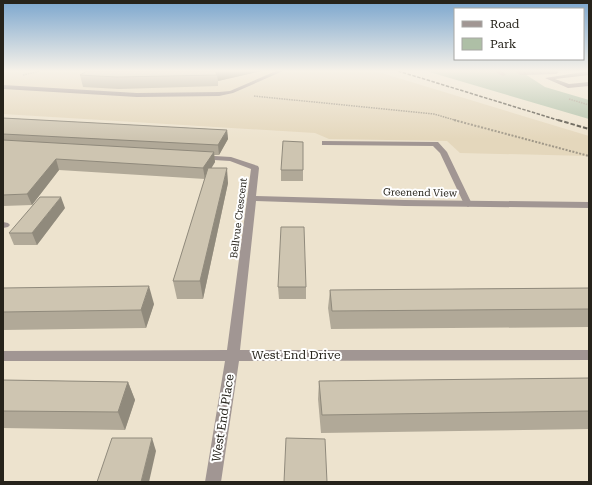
<svg xmlns="http://www.w3.org/2000/svg" width="592" height="485" font-family="'Roboto Serif',serif">
<style>
.built{fill:#e4d7bc}
.green{fill:#aebfa6}
.lines{fill:none;stroke-linecap:round;stroke-linejoin:round}
.path-far1{stroke:#a09888;stroke-width:1.5;stroke-dasharray:1.5 1;stroke-linecap:butt}
.path{stroke:#a09888;stroke-width:2;stroke-dasharray:2 1.5;stroke-linecap:butt}
.lane{fill:#a19693;fill-rule:evenodd}
.street{fill:#a19693;fill-rule:evenodd}
.rail-far1{stroke:#4d493e;stroke-width:1.5;stroke-dasharray:3.5 1.5;stroke-linecap:butt}
.rail{stroke:#4d493e;stroke-width:2;stroke-dasharray:4.5 2;stroke-linecap:butt}
.wall{fill:#b1a998}
.shaded-wall{fill:#908a7c}
.building{fill:#cec5b1;stroke:#908a7c}
.labels{text-anchor:middle;stroke-width:4;stroke-linejoin:round;paint-order:stroke}
.street-label{font-size:10px;fill:#26231b;stroke:#fff}
.near-street-label{font-size:12px;fill:#26231b;stroke:#fff}
</style>
<rect width="100%" height="100%" fill="#ede3ce"/>
<polygon class="built" points="3,71 375,71 589,136 589,156 460,153 447,141 329,139 315,133 3,114"/>
<polygon class="green" points="426,71 547,71 525,74 545,87 589,100 589,119"/>
<g class="lines">
<g class="path-far1">
<polyline points="23,75 40,71"/>
<polyline points="254,96 434,114 458,121"/>
<polyline points="569,99 589,105"/>
</g>
<polyline class="path" points="454,120 589,156"/>
<g class="lane">
<polygon points="276,71 283,71 233,93 219,96 137,97 3,89 3,85 137,93 219,92 230,91"/>
<polygon points="494,71 501,71 506,74 503,76"/>
<polygon points="514,71 558,71 559,72 556,74 521,75"/>
<polygon points="589,71 589,75 555,79 569,84 589,82 589,86 568,88 545,78"/>
<polygon points="322,141 438,142 447,152 472,204 468,207 464,204 440,153 433,146 325,145 322,145"/>
</g>
<g class="street">
<polygon points="198,155 231,157 258,166 259,168 256,196 405,200 589,202 589,208 405,206 256,201 240,350 589,350 589,360 239,361 221,482 205,482 225,361 3,361 3,351 227,350 251,169 230,161 198,159"/>
<polygon points="3,222 8,223 10,225 8,227 3,228"/>
</g>
<polyline class="rail-far1" points="398,71 561,121"/>
<polyline class="rail" points="558,120 589,129"/>
</g>
<g class="wall">
<polygon points="87,71 262,71 218,81 218,86 119,89 83,87 80,75"/>
<polygon points="3,118 227,130 228,139 219,155 214,155 215,162 211,168 228,183 203,299 177,299 173,281 205,179 59,170 32,205 3,206"/>
<polygon points="303,142 303,181 281,181 281,170"/>
<polygon points="65,208 37,245 14,245 9,233"/>
<polygon points="278,287 306,287 306,299 279,299"/>
<polygon points="3,288 154,304 146,328 3,330"/>
<polygon points="589,288 589,327 331,329 328,308 330,290"/>
<polygon points="589,378 589,429 321,433 318,399 319,381"/>
<polygon points="3,380 128,382 135,400 125,430 3,428"/>
</g>
<g class="shaded-wall">
<polygon points="215,71 262,71 218,81 217,75"/>
<polygon points="227,130 228,139 219,155 218,145"/>
<polygon points="214,152 215,162 205,179 203,168"/>
<polygon points="56,159 59,170 32,205 27,194"/>
<polygon points="227,168 228,183 203,299 200,281"/>
<polygon points="61,197 65,208 37,245 32,233"/>
<polygon points="149,286 154,304 146,328 141,310"/>
<polygon points="128,382 135,400 125,430 118,412"/>
<polygon points="152,438 156,451 149,482 141,482"/>
</g>
<g class="building">
<polygon points="87,71 215,71 217,75 117,77 80,75"/>
<polygon points="3,118 227,130 218,145 3,134"/>
<polygon points="3,140 214,152 203,168 56,159 27,194 3,195"/>
<polygon points="283,141 303,142 303,170 281,170"/>
<polygon points="208,168 227,168 200,281 173,281"/>
<polygon points="40,197 61,197 32,233 9,233"/>
<polygon points="281,227 304,227 306,287 278,287"/>
<polygon points="149,286 141,310 3,312 3,288"/>
<polygon points="589,288 589,309 332,311 330,290"/>
<polygon points="589,378 589,411 322,415 319,381"/>
<polygon points="3,380 128,382 118,412 3,411"/>
<polygon points="112,438 152,438 141,482 97,482"/>
<polygon points="286,438 325,439 327,482 284,482"/>
</g>
<linearGradient id="sky" x2="0" y2="1"><stop stop-color="#7ba6ce"/><stop offset="0.51" stop-color="#f7f2e9"/><stop offset="1" stop-color="#f7f2e9" stop-opacity="0"/></linearGradient>
<rect width="592" height="139" fill="url(#sky)"/>
<g class="labels">
<g class="street-label">
<text transform="translate(420 192) rotate(1)" y="4">Greenend View</text>
<text transform="translate(238 218) rotate(-83)" y="4">Bellvue Crescent</text>
</g>
<g class="near-street-label">
<text x="296" y="359">West End Drive</text>
<text transform="translate(223 418) rotate(-81)" y="4">West End Place</text>
</g>
</g>
<rect width="592" height="485" fill="none" stroke="#26231b" stroke-width="8"/>
<rect x="454" y="8" width="130" height="52" fill="#ffffff" stroke="#a8a7a4"/>
<rect x="462" y="21" width="20" height="6" fill="#a19693" stroke="#a8a7a4"/>
<text x="490" y="28" font-size="12" fill="#26231b">Road</text>
<rect x="462" y="38" width="20" height="12" fill="#aebfa6" stroke="#a8a7a4"/>
<text x="490" y="48" font-size="12" fill="#26231b">Park</text>
</svg>
